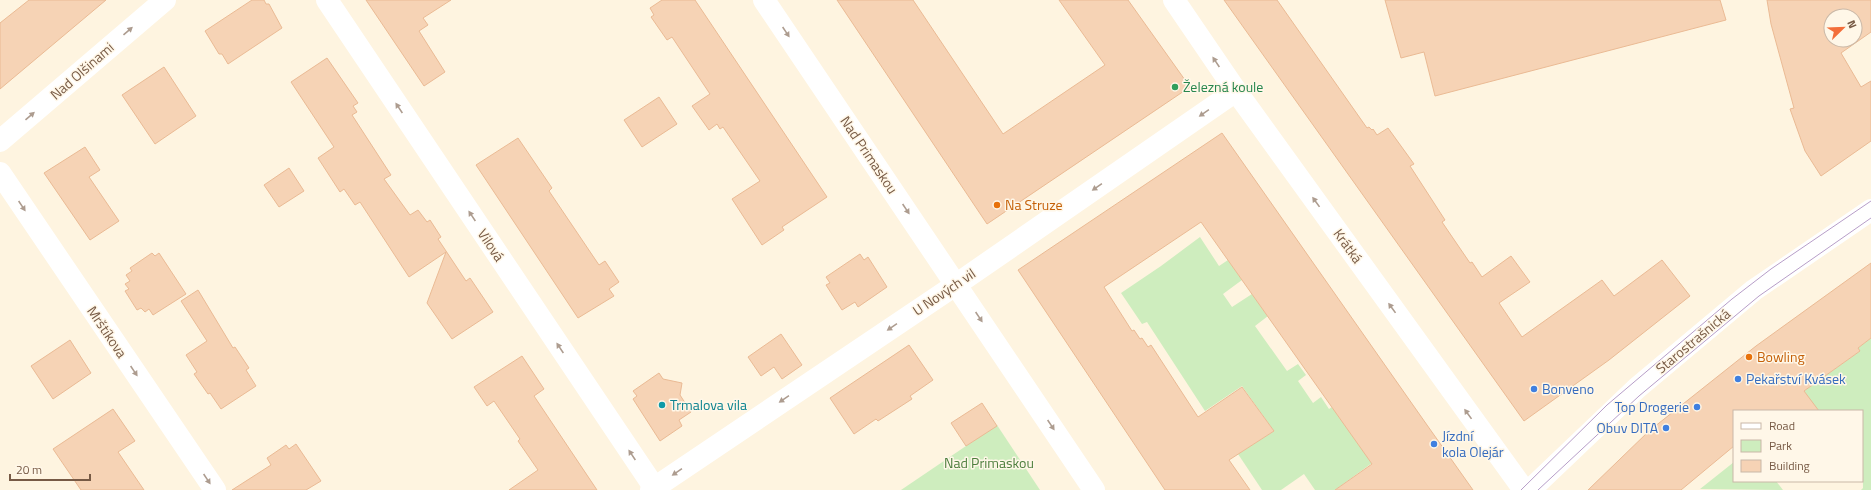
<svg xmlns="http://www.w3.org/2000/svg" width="1871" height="490" font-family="'Titillium Web',sans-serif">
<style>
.green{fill:#ceedbe}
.building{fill:#f6d3b5;stroke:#eaba94;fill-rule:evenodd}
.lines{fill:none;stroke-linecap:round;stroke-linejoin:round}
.minor{stroke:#fff;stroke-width:22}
.tram{stroke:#b79ec8;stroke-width:1}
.oneway{fill:#ad9c8f}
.leisure-dot{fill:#2e9e5b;stroke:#fff7e8;stroke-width:1.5}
.food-dot{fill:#e8710a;stroke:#fff7e8;stroke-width:1.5}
.shop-dot{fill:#3f7fe0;stroke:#fff7e8;stroke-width:1.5}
.culture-dot{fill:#0f9aa8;stroke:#fff7e8;stroke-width:1.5}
.labels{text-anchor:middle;stroke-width:3;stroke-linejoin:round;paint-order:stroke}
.street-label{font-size:14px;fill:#775a45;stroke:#fff7e8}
.leisure-label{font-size:14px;fill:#27864d;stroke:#fff7e8;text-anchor:start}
.food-label{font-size:14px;fill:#c56008;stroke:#fff7e8;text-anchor:start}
.shop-label{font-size:14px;fill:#366cbe;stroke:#fff7e8;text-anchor:start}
.culture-label{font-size:14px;fill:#0d838f;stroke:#fff7e8;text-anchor:start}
.park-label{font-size:14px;fill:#4c7e3c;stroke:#fff7e8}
</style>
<rect width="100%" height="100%" fill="#fef4e0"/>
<g class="green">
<polygon points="1200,237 1219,266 1228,260 1242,280 1223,294 1232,307 1252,294 1268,316 1255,326 1287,371 1298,364 1306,375 1298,381 1313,403 1321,397 1329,409 1332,407 1372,463 1335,490 1315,490 1304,474 1281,490 1262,490 1238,454 1274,431 1242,386 1205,411 1147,322 1142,324 1121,293 1161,266"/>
<polygon points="1871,338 1871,490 1861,490 1863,488 1862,411 1808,411 1796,397 1860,351 1858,348"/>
<polygon points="997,425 1040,490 901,490"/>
<polygon points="1734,462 1734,481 1776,481 1783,490 1700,489"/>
</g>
<g class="building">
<polygon points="29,0 106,0 0,89 0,23"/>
<polygon points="252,0 264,0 266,4 269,4 282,28 228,64 222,54 219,54 205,31"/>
<polygon points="366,0 451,0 423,18 428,25 419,31 445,72 424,86"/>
<polygon points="662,0 695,0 827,197 782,227 784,230 762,245 732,199 760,181 723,127 720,129 717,124 709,130 692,106 710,94 672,37 667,40 651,17 654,15 650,8"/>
<polygon points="837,0 913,0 1003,134 1105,65 1059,0 1128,0 1190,87 987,224"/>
<polygon points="1224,0 1277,0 1367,128 1369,127 1372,130 1373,129 1377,135 1388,128 1414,164 1410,166 1445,220 1442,222 1470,263 1472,262 1482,277 1511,256 1530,282 1499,303 1522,337 1602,280 1614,296 1662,260 1690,296 1609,360 1524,421"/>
<polygon points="1385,0 1720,0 1726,20 1435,96 1424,52 1401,58"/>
<path d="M 1767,0 L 1871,0 L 1871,32 L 1841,53 L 1861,87 L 1871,81 L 1871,141 L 1821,176 L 1805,151 L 1790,109 L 1794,108 L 1771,24 ZM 1831,16 L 1855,16 L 1855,40 L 1831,40 Z"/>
<polygon points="327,58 358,103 353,106 357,112 352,115 391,175 384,179 410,215 418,210 427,222 430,220 441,237 438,239 466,281 470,278 493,312 452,339 427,303 446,252 409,277 360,202 355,205 344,189 340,192 318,158 334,147 291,82"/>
<polygon points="164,67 196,116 155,144 122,95"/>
<polygon points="659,97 677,124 642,147 624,120"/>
<polygon points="1222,133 1427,425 1473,490 1335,490 1372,464 1201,222 1104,287 1132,331 1134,330 1140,339 1142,338 1148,347 1151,345 1198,417 1242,387 1274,431 1229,460 1250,490 1165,490 1018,270"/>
<polygon points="518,138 552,188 549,191 599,265 605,261 619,282 609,289 614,296 578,318 476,165"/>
<polygon points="85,147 100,170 89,177 119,221 90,240 44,173"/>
<polygon points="289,168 304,191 279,207 264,185"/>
<polygon points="152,253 155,256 159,253 186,294 153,315 149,309 145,312 141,308 137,310 125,291 129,289 125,284 130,281 126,275 132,271 130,268"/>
<polygon points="860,254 864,260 868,257 887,287 858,307 855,302 842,310 826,285 830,283 826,277"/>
<polygon points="1871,263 1871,338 1858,348 1860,351 1804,391 1819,411 1734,411 1734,446 1681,490 1588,490 1649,431 1756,346"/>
<polygon points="198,290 233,348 235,347 249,368 246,370 256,386 221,409 210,393 208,394 194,374 197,372 186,355 207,341 181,301"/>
<polygon points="781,334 802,365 782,379 774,367 761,376 748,357"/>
<polygon points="70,340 91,373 53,399 31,366"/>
<polygon points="909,345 933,380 910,396 912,399 878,421 876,419 854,434 830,398"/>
<polygon points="522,356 544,389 534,396 597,490 509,490 538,470 518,441 520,439 494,401 487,406 474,387"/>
<polygon points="659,373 663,379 682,383 680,395 691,412 679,420 682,426 660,441 633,399 637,396 633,391"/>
<polygon points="982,403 997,426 966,446 951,423"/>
<polygon points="113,409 135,441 118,452 144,490 81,490 53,449"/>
<polygon points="296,444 321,481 306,490 232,490 271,465 267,458 286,445 289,449"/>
</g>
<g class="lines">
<g class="minor">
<polyline points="327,0 656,490"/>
<polyline points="764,0 1094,490"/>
<polyline points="1174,0 1236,91 1524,490"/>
<polyline points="0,141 165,0"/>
<polyline points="0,173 215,490"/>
<polyline points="651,490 957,284 1236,91"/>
<polyline points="1530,490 1637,388 1754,290 1871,210"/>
</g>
<g class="tram">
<polyline points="1521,490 1607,405 1732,299 1771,269 1871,201"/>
<polyline points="1538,490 1639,396 1759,296 1871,218"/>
</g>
</g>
<defs><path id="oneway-solid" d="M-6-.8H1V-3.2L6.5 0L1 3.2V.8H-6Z"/></defs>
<g class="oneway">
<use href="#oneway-solid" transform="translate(128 31) rotate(-41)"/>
<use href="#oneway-solid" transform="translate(786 32) rotate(56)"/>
<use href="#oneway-solid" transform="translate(1216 62) rotate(-124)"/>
<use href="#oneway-solid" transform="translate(399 108) rotate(-124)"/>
<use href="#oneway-solid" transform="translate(1204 113) rotate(145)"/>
<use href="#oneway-solid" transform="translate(30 116) rotate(-41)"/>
<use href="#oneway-solid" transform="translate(1097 187) rotate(145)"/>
<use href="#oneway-solid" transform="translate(1316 202) rotate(-126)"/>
<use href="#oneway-solid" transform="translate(22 206) rotate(56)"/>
<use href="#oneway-solid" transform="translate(906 209) rotate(56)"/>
<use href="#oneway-solid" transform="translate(472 216) rotate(-124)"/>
<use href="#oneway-solid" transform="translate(1392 308) rotate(-126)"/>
<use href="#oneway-solid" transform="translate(979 317) rotate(56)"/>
<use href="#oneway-solid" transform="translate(892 327) rotate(146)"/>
<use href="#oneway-solid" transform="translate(560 348) rotate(-124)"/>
<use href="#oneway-solid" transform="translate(134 371) rotate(56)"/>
<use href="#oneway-solid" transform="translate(784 399) rotate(146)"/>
<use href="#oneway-solid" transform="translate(1468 414) rotate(-126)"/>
<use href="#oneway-solid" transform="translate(1051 425) rotate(56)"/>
<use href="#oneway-solid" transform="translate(632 455) rotate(-124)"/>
<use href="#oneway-solid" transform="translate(677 472) rotate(146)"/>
<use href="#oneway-solid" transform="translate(207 479) rotate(56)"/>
</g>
<circle class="leisure-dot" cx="1175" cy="87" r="4"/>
<g class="food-dot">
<circle cx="997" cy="205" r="4"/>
<circle cx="1749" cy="357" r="4"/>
</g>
<g class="shop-dot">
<circle cx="1738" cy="379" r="4"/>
<circle cx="1534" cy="389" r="4"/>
<circle cx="1697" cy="407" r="4"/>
<circle cx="1666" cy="428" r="4"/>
<circle cx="1434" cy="444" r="4"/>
</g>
<circle class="culture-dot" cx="662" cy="405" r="4"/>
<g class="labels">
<g class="street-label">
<text transform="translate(82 71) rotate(-41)" y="5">Nad Olšinami</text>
<text transform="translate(869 155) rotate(56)" y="5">Nad Primaskou</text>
<text transform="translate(491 245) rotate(56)" y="5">Vilová</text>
<text transform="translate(1348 246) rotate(54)" y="5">Krátká</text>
<text transform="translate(944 292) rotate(-34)" y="5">U Nových vil</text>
<text transform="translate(107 332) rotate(56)" y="5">Mrštíkova</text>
<text transform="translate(1693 341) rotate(-40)" y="5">Starostrašnická</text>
</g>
<g class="leisure-label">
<text x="1183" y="92">Železná koule</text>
</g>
<g class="food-label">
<text x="1005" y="210">Na Struze</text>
<text x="1757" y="362">Bowling</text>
</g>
<g class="shop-label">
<text x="1746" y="384">Pekařství Kvásek</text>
<text x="1542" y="394">Bonveno</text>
<text x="1689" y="412" text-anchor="end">Top Drogerie</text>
<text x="1658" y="433" text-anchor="end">Obuv DITA</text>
<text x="1442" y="441">Jízdní<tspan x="1442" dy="16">kola Olejár</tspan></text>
</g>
<g class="culture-label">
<text x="670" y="410">Trmalova vila</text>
</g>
<g class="park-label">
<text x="989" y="468">Nad Primaskou</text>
</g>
</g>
<rect x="1733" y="410" width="130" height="72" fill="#fff7e8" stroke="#c9b8a7"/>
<rect x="1741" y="423" width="20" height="6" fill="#ffffff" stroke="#c9b8a7"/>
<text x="1769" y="430" font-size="12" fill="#775a45">Road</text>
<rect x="1741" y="440" width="20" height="12" fill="#ceedbe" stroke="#c9b8a7"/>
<text x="1769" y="450" font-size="12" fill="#775a45">Park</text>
<rect x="1741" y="460" width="20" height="12" fill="#f6d3b5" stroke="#c9b8a7"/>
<text x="1769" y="470" font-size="12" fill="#775a45">Building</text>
<g transform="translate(1843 28) rotate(67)"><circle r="19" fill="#fff7e8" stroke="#c9b8a7"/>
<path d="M0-3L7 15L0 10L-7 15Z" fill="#f36e3a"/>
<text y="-6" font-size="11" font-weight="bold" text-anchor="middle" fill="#775a45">N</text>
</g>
<path d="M10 474v6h80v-6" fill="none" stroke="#775a45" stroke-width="2"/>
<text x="16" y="474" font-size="12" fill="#775a45" stroke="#fff7e8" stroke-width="3" paint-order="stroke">20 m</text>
</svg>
